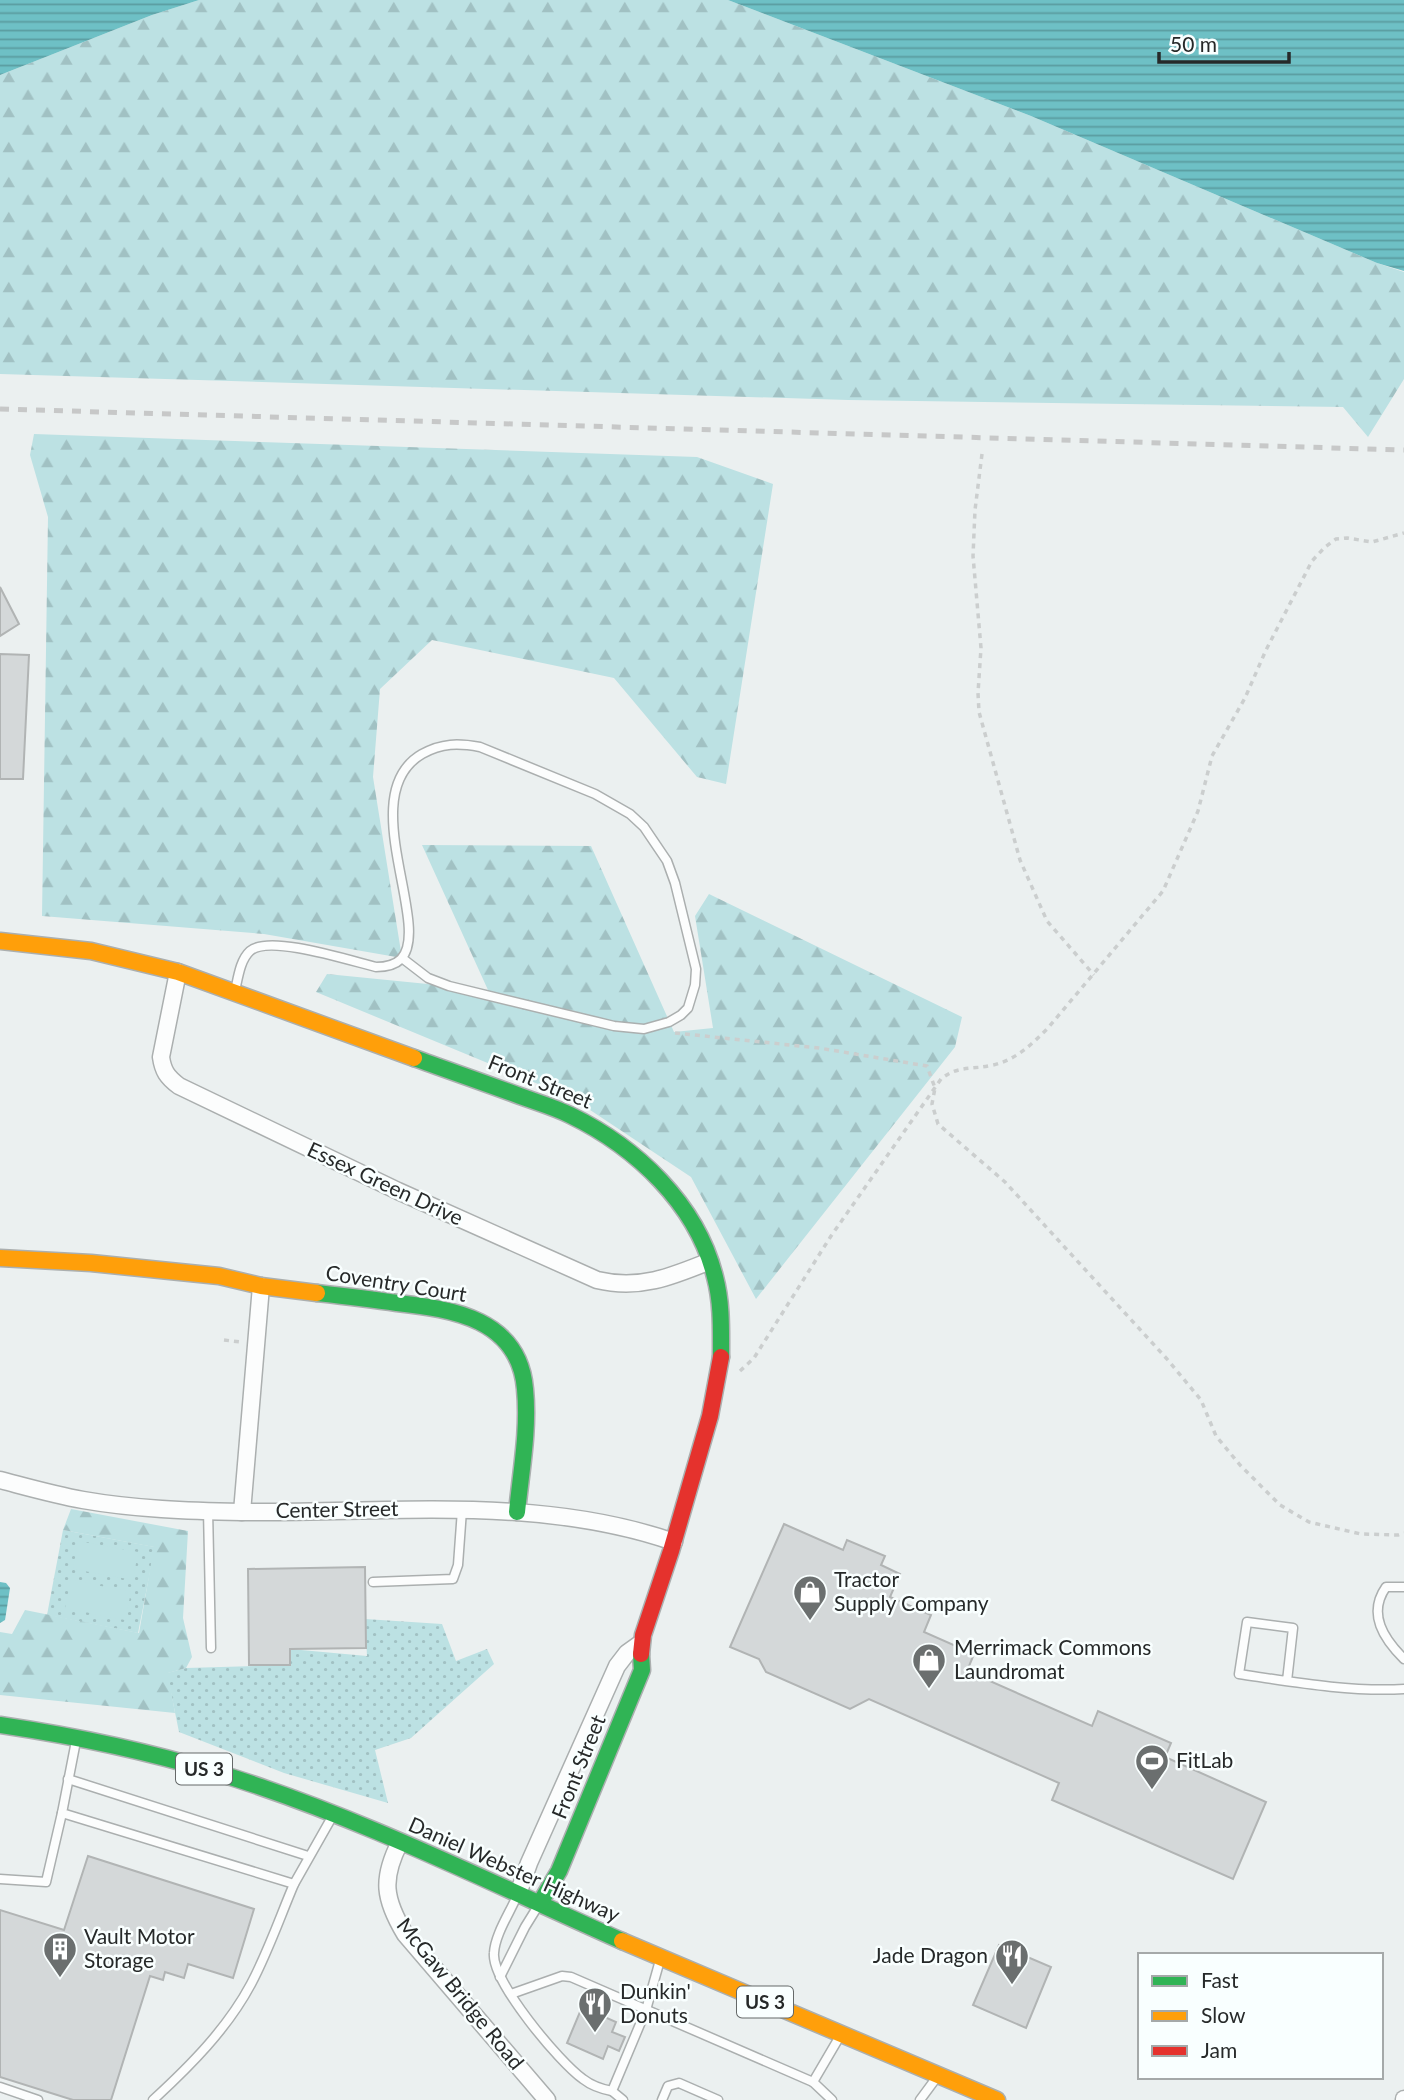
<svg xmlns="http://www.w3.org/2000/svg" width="1404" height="2100" font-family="Lato,sans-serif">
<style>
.grass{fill:url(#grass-dots)}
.forest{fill:url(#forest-firs)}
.garden{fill:#bce1e3}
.water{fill:url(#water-rules)}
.building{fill:#d4d8d9;stroke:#b1b4b4;stroke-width:2}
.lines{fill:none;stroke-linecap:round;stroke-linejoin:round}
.lane-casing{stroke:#abafaf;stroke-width:11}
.street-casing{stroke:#abafaf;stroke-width:19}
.fast-casing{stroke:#abafaf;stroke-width:19}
.slow-casing{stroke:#abafaf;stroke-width:19}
.jam-casing{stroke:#abafaf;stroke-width:19}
.path{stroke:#cbcece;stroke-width:3.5;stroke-dasharray:5 5;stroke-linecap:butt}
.lane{stroke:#fcfdfd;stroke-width:8}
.street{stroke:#fcfdfd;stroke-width:16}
.fast{stroke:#30b455;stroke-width:16}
.slow{stroke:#ff9f0a;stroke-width:16}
.jam{stroke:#e5322d;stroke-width:16}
.rail{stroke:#c7c8c8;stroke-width:5;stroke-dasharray:9 9;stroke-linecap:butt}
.labels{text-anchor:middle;stroke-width:5;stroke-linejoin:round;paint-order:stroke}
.shield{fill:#f9ffff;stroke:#656969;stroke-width:2}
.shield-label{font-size:19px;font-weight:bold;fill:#262929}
.street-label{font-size:21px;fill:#262929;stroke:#f9ffff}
.poi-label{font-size:21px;fill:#262929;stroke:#f9ffff;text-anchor:start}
</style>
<defs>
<pattern id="grass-dots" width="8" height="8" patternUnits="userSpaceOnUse" patternTransform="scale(1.75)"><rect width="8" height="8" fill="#bce1e3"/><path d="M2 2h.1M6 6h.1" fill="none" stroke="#a1c1c3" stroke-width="1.8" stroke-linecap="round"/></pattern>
<pattern id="forest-firs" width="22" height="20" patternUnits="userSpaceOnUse" patternTransform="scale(1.75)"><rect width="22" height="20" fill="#bce1e3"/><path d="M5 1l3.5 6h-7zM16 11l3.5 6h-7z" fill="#a1c1c3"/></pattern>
<pattern id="water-rules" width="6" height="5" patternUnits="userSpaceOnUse" patternTransform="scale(1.75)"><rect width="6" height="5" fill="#6ec0c5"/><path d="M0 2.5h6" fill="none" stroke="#5a9ca0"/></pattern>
</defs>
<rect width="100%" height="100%" fill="#ebf0f0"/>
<g class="grass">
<polygon points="63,1530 155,1547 138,1633 47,1615"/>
<polygon points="365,1619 442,1624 456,1661 487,1649 494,1664 411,1738 375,1750 388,1803 284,1773 179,1732 167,1673 186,1668 289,1665 290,1649 367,1656"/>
</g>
<g class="forest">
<polygon points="199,0 728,0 1031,116 1377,263 1404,272 1404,379 1368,437 1343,407 848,400 0,374 0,75 152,15"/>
<polygon points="34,434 697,457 773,484 726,784 697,777 614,678 432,640 380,689 373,777 402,958 264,934 42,916 48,517 30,455"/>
<polygon points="422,845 591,846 674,1032 713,1028 695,916 709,894 962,1017 955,1047 756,1299 691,1177 572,1098 316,992 327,974 488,990"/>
<polygon points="71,1509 188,1531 183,1618 192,1657 186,1668 168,1673 175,1713 0,1695 0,1632 12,1634 25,1610 139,1633 154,1547 63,1530"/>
</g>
<g class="garden">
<polygon points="78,1541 138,1552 133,1580 73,1569"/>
<polygon points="71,1580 131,1592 125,1620 65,1608"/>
</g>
<g class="water">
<polygon points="0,0 199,0 152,15 0,75"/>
<polygon points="728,0 1404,0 1404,271 1377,263 1031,116"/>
<polygon points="0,1582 6,1583 10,1588 5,1620 0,1623"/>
</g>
<g class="building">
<polygon points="0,587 19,624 0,636"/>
<polygon points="0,654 29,655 23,779 0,779"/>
<polygon points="784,1524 843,1550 847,1540 885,1556 881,1565 900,1574 890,1597 931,1615 924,1632 974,1654 967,1671 1092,1726 1098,1711 1171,1743 1165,1757 1266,1802 1233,1879 1052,1800 1059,1783 869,1699 850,1709 766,1672 759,1659 730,1647"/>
<polygon points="365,1567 366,1648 290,1649 290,1665 249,1665 248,1569"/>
<polygon points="88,1856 254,1909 233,1978 188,1964 184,1978 165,1972 163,1980 150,1976 111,2100 73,2100 0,2077 0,1910 64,1930"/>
<polygon points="999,1945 1051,1967 1026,2028 973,2005"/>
<polygon points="582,2007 616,2022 612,2032 625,2037 619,2051 608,2046 603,2059 567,2043"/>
</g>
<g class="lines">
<g class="lane-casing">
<g id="lane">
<path d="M 235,991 C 238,978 240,960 250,951 C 269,934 351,961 376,967 C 385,967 395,965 401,959 C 433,926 353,794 422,754 C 442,743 458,743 480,747 L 595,794 L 630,814 L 644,827 L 667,861 L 675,883 L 696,969 L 695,985 L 688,1008 L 681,1015 L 669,1022 L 644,1029 L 614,1026 L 449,986 L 428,978 L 402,958"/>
<polyline points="208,1510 211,1648"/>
<polyline points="373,1582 453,1579 458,1565 462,1510"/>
<path d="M 1404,1587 L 1386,1587 C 1367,1614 1384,1639 1404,1659"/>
<path d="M 1287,1681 L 1293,1628 L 1247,1622 L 1239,1674 C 1293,1682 1349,1692 1404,1689"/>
<polyline points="76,1741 62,1813 294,1884 332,1817"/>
<polyline points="68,1779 308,1856"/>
<polyline points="0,1879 46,1882 62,1813"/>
<path d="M 516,1898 C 509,1914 495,1935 494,1953 C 491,1981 560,2063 583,2079 C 592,2086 601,2089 612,2091"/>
<polyline points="500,1977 525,1927 538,1906"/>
<polyline points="511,1994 562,1976 571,1977 813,2082"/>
<polyline points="0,2087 38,2100"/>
<path d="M 153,2100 C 190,2066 227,2029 251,1984 C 268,1952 280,1917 294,1884"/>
<polyline points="623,2100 612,2091 646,2010 660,1960"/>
<polyline points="662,2100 668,2086 679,2083 718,2100"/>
<polyline points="832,2100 813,2082 840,2036"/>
<polyline points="920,2100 937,2077"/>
</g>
</g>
<g class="street-casing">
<g id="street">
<path d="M 178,972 L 161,1057 C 163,1071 167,1077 179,1086 L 398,1191 L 597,1280 C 639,1290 671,1277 710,1261"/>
<path d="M 0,1480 C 27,1487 55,1495 83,1500 C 134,1509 189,1511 242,1512 C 386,1514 535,1494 674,1542"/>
<polyline points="242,1512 261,1286"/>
<path d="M 400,1842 C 381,1879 384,1899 405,1934 L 547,2100"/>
<polyline points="518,1894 529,1863 617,1666 627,1653 641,1643"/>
<polyline points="1404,2100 1404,2099"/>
</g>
</g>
<g class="fast-casing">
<g id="fast">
<path d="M 414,1058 C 450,1071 485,1083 520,1096 C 536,1102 554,1107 570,1115 C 636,1147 697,1204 715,1277 C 722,1303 721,1330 721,1357"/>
<path d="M 317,1293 C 344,1296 370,1299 397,1303 C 453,1309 519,1319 525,1389 C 529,1430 521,1471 517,1512"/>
<path d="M 0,1725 C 74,1736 147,1751 218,1773 C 358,1816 489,1882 622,1941"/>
<polyline points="540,1903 559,1871 642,1670 641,1654"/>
</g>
</g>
<g class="slow-casing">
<g id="slow">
<polyline points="0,941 91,951 178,972 414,1058"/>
<polyline points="0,1258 91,1263 219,1276 261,1286 317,1293"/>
<polyline points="622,1941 997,2100"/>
</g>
</g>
<g class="jam-casing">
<polyline id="jam" points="641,1654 643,1635 671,1551 710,1416 721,1357"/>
</g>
<g class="path">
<polyline points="982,454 975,510 973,556 981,648 978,693 979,712 1020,860 1047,921 1094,975"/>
<polyline points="675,1033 819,1048 927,1066 935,1088 932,1104 938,1124 1005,1182 1167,1359 1201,1400 1216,1436 1240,1465 1280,1505 1309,1522 1361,1534 1398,1535 1404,1533"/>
<polyline points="224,1340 240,1342"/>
<path d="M 740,1371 L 754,1358 L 831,1236 L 941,1079 C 958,1065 973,1070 993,1065 C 1016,1060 1032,1044 1048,1028 L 1163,891 L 1198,811 L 1212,756 L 1245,698 L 1266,650 L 1312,561 L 1325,547 L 1336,539 L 1347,538 L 1372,542 L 1404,533"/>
</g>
<use href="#lane" class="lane"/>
<use href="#street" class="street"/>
<use href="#fast" class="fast"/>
<use href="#slow" class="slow"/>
<use href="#jam" class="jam"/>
<polyline class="rail" points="0,409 1404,450"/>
</g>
<defs>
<g id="shop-pin" transform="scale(1.75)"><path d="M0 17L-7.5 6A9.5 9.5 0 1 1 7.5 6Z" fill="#6b6f6f" stroke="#f9ffff"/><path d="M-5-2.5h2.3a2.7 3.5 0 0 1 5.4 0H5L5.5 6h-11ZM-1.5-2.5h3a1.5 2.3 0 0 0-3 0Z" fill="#fff"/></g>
<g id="stadium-pin" transform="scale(1.75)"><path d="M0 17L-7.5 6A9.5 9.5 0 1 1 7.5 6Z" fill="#6b6f6f" stroke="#f9ffff"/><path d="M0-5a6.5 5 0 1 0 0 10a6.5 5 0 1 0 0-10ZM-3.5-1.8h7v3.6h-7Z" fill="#fff"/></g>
<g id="building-pin" transform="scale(1.75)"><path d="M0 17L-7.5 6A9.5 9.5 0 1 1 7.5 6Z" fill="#6b6f6f" stroke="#f9ffff"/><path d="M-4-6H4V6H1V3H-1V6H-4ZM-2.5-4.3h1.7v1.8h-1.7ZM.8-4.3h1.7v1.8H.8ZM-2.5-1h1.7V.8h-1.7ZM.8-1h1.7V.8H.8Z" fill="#fff"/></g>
<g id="restaurant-pin" transform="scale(1.75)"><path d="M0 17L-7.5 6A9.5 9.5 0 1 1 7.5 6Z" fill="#6b6f6f" stroke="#f9ffff"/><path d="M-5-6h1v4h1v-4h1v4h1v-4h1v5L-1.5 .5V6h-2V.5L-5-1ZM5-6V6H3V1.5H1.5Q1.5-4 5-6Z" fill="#fff"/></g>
</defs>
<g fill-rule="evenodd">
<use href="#shop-pin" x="810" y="1592"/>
<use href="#shop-pin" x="929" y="1660"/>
<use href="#stadium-pin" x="1152" y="1761"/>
<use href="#building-pin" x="60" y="1949"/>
<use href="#restaurant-pin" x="1012" y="1956"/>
<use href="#restaurant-pin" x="595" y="2004"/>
</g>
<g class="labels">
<g class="shield">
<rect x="176" y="1753.5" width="56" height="31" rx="5"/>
<rect x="737" y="1986.5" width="56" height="31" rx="5"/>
</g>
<g class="shield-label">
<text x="204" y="1776">US 3</text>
<text x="765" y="2009">US 3</text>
</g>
<g class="street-label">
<text transform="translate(540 1082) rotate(22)" y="7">Front Street</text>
<text transform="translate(385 1184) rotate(25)" y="7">Essex Green Drive</text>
<text transform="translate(396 1284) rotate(9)" y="7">Coventry Court</text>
<text transform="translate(337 1510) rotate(-1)" y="7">Center Street</text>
<text transform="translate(579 1767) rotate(-68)" y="7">Front Street</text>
<text transform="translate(514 1870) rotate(24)" y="7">Daniel Webster Highway</text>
<text transform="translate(460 1994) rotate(51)" y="7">McGaw Bridge Road</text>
</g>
<g class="poi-label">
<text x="834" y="1587">Tractor<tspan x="834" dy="24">Supply Company</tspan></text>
<text x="954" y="1655">Merrimack Commons<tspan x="954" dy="24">Laundromat</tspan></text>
<text x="1176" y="1768">FitLab</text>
<text x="84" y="1944">Vault Motor<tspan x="84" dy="24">Storage</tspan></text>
<text x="988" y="1963" text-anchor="end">Jade Dragon</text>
<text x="620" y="1999">Dunkin'<tspan x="620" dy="24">Donuts</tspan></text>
</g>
</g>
<rect x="1138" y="1953" width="245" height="126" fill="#f9ffff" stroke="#a5a9a9" stroke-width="2"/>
<rect x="1152" y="1976" width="35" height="10" fill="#30b455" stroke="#a5a9a9" stroke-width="2"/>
<text x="1201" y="1988" font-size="21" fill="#262929">Fast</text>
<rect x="1152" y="2011" width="35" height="10" fill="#ff9f0a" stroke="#a5a9a9" stroke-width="2"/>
<text x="1201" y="2023" font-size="21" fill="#262929">Slow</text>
<rect x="1152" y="2046" width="35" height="10" fill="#e5322d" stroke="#a5a9a9" stroke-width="2"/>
<text x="1201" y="2058" font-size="21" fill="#262929">Jam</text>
<path d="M1159 52v10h130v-10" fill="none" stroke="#262929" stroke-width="3.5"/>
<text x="1170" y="52" font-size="21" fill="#262929" stroke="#f9ffff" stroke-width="5" paint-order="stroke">50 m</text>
</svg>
